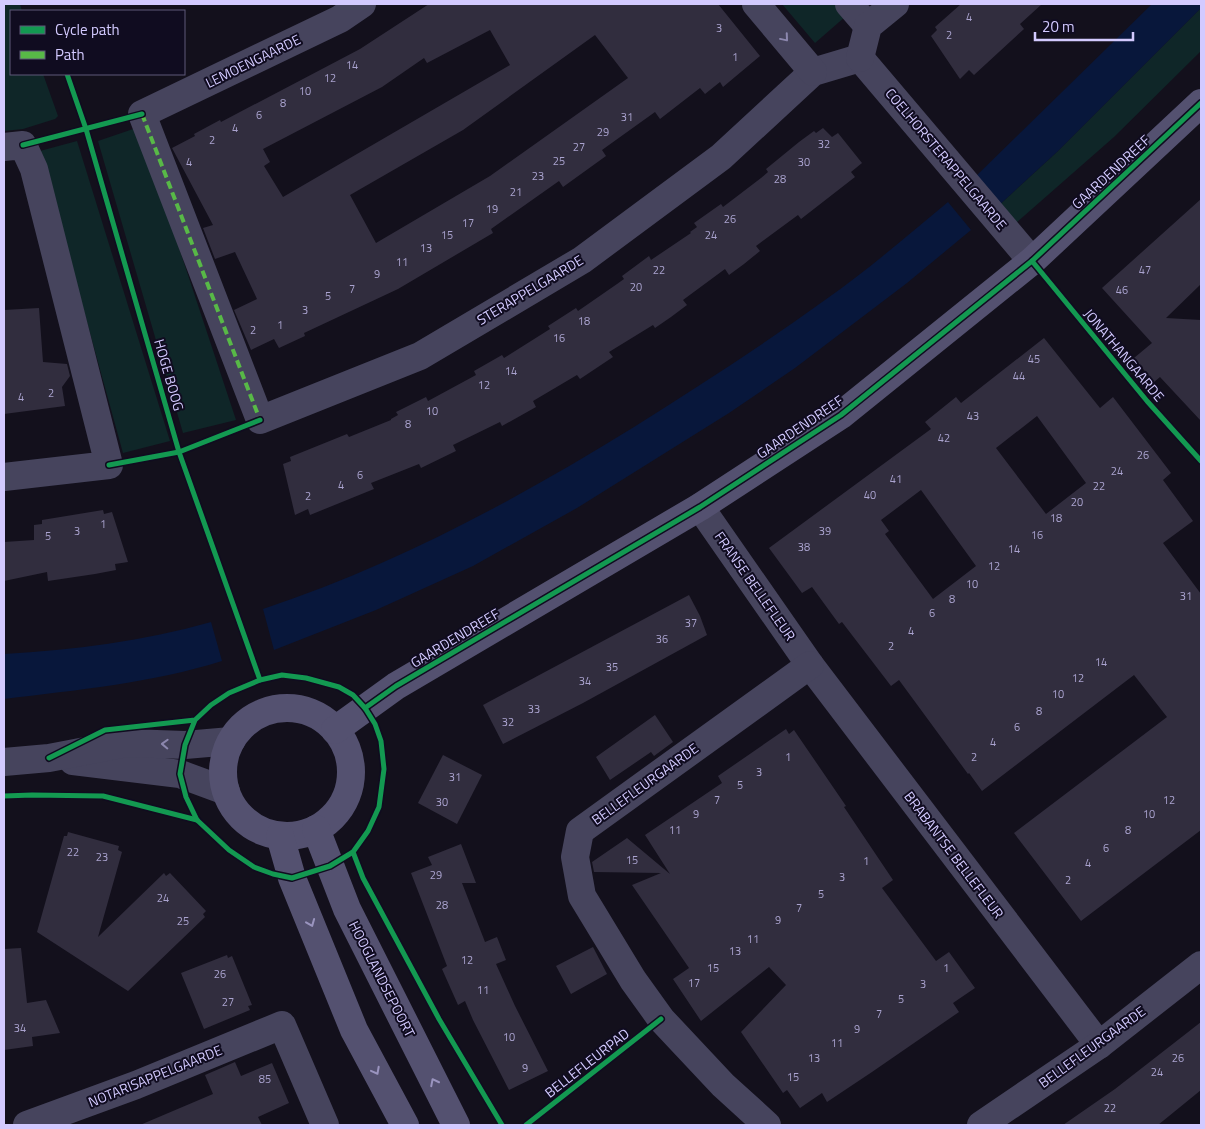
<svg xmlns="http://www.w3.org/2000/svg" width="1205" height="1129" font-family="'Titillium Web',sans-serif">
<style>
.green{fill:#0f2628}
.water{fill:#08173b}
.building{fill:#312d3e;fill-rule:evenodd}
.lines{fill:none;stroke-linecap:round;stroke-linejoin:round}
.street{stroke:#46445d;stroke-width:28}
.secondary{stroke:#545170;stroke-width:28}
.quiet{stroke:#58b947;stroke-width:4;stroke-dasharray:8 4;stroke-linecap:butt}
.cycleway-casing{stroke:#100c20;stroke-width:8}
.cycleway{stroke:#139951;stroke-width:5}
.oneway{stroke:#8c87ae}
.oneway2{stroke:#9a94bf}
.labels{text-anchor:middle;stroke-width:4;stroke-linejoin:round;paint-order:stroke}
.number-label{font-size:11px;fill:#aaa3cf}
.street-label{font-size:14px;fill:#d3caff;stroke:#100c20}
</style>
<rect width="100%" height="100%" fill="#13101c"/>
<g class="green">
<polygon points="4,4 20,4 22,11 11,11 11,74 43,74 58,116 55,119 23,129 4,131"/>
<polygon points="782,4 835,4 846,16 815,43"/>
<polygon points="1201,8 1201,51 1114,137 1015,224 996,208 1058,151"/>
<polygon points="139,127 236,420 183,433 98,141"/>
<polygon points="77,141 170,441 123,453 40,151"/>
</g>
<g class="water">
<polygon points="1152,4 1201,4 1201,8 1058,151 996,208 972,180"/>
<path d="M 948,202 L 971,230 L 907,283 L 795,368 L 729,413 L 577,508 L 473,566 L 376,610 L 274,650 L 263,609 C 395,565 516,500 634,427 C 699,386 763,345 825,300 C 868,270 908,235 948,202 Z"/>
<path d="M 211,622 L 222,661 C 152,683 77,690 4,699 L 4,654 C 73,650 144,641 211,622 Z"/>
</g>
<g class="building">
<path d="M 429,4 L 718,4 L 760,56 L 723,87 L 720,82 L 705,94 L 700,88 L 660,119 L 655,112 L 602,150 L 606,156 L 563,187 L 559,181 L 491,229 L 493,233 L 398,289 L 304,333 L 305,336 L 279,348 L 274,339 L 251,350 L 234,310 L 257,299 L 235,252 L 215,259 L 203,228 L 213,225 L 172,148 L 195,136 L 194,134 L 220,120 L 221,122 L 360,49 ZM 490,30 L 510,65 L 283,197 L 264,166 L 270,162 L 263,149 L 382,87 L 424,58 L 427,63 ZM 595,35 L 628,78 L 490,176 L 376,243 L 350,195 L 463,130 Z"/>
<polygon points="961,4 1042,4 1020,24 1024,29 974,75 969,70 960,79 931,36 937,30 935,27"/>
<polygon points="823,128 832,137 838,133 862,163 851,172 855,177 801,219 798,215 756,246 760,251 744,264 729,275 725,269 683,300 687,305 671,317 655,328 653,325 609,352 613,357 580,379 577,375 533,401 536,407 502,426 500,422 453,445 456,451 421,468 419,464 371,483 374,489 310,515 308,509 295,515 283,464 291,461 290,457 347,434 349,437 391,420 391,419 398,415 396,412 426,397 428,401 476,375 474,371 502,355 504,358 550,329 548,326 576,308 578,311 617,284 624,279 622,276 649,256 651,260 691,233 690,232 697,227 694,223 721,204 723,207 761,178 768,172 766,169 799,142 814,131 816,133"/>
<polygon points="1201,199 1201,284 1166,318 1201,320 1201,421 1160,377 1154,382 1134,358 1152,343 1102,288"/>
<polygon points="39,308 43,362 67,364 70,376 62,387 65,406 4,414 4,310"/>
<path d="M 1044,338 L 1100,408 L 1113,397 L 1171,473 L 1163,480 L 1193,521 L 1163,543 L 1201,594 L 1201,830 L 1081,921 L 1014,833 L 1167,717 L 1134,675 L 982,791 L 969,773 L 968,774 L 899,680 L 891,686 L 842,622 L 839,624 L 812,587 L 802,593 L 769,548 L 931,429 L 925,422 L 956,397 L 961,403 ZM 1037,416 L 1086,483 L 1046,514 L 996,448 ZM 921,490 L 976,566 L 933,599 L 885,534 L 889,531 L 881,520 Z"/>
<polygon points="103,510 104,514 112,512 128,562 115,564 116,570 95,574 48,581 47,572 4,581 4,542 34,540 34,525 42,524 42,520"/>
<polygon points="689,595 700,616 707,635 583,703 503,744 483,705"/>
<polygon points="655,715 673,742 654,756 651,752 610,780 596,757"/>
<polygon points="786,729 789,734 794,730 846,806 844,807 893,880 882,888 936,961 949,952 975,988 953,1003 959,1012 872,1072 827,1102 822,1093 800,1108 787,1090 783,1093 741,1032 786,985 769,967 701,1021 673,979 689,968 632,885 661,873 594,872 592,862 627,838 670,874 645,835 722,783 718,776"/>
<polygon points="443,755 482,775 457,824 418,803"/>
<polygon points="68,832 119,846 118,850 122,852 98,937 164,873 166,876 170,873 206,911 203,914 205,917 128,991 37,932 64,836 67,836"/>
<polygon points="461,844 476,883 462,883 485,942 497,937 506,960 496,964 515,1006 548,1071 509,1090 473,1020 465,1001 458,1005 442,969 447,966 411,873 432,865 428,857"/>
<polygon points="593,947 607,974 571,994 556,966"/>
<polygon points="21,948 27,1003 46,1000 60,1033 32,1037 33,1046 4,1050 4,949"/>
<polygon points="227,955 228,958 232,956 252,1005 248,1006 250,1010 204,1029 181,973"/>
<polygon points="1201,1022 1201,1090 1158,1125 1063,1125 1115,1089"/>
<polygon points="235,1062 241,1076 272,1063 289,1103 258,1117 262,1125 140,1125 213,1094 205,1075"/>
</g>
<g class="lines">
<g class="street">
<polyline points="362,4 340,19 142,114 260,420 420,356 582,260 721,157 813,72 860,58"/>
<polyline points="756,4 813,72"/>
<polyline points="849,4 868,26"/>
<polyline points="860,58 1032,261"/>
<polyline points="860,58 868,26 895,4"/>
<polyline points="4,147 23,145 34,169 109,465 4,477"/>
<polyline points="700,507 810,665 1099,1045"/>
<polyline points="73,761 180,774 226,791"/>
<polyline points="4,762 49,758 127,743 185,745 231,741"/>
<polyline points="27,1125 136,1085 282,1025 325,1125"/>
<polyline points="767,1125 723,1085 661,1019 633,980 582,896 575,857 580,831 810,665"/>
<polyline points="981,1125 1099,1045 1201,965"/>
</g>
<g class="secondary">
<circle cx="287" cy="772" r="64"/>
<polyline points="335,730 396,686 700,507 841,415 1032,261 1201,103"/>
<polyline points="316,829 347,909 456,1125"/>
<polyline points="280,836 292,878 354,1030 405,1125"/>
</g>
<polyline class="quiet" points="142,114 260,420"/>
<g class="cycleway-casing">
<g id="cycleway">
<polyline points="67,74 86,129 179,452 260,680"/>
<polyline points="23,145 142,114"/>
<polyline points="1032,261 1147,401 1201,461"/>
<polyline points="109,465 179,452 260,420"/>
<polyline points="365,708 396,686 700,507 841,415 1032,261 1201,103"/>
<polyline points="49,758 105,730 195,720 211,705 229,693 260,680 282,675 306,678 339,687 353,695 365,708 375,724 381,741 384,769 379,807 368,831 353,852 330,866 292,878 273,874 254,867 229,850 197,820 186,797 180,774 185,745 195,720"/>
<polyline points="4,796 32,795 103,796 197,820"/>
<polyline points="353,852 363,878 439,1019 502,1125"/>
<polyline points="526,1125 661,1019"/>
</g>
</g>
<use href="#cycleway" class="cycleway"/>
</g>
<defs><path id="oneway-chevron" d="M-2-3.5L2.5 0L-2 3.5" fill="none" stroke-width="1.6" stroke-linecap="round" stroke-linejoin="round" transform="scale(1.25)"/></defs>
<g class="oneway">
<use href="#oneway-chevron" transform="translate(785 38) rotate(50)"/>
<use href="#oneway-chevron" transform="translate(165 744) rotate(-178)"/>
</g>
<g class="oneway2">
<use href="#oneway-chevron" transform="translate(311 923) rotate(68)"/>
<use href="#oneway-chevron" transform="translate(376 1071) rotate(62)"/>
<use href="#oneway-chevron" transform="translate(434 1082) rotate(-117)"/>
</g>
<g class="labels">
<g class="number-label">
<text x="969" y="21">4</text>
<text x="719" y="32">3</text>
<text x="949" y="39">2</text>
<text x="735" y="61">1</text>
<text x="352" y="69">14</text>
<text x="330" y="82">12</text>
<text x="305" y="95">10</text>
<text x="283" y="107">8</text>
<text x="259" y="119">6</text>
<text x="627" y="121">31</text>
<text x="235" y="132">4</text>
<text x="603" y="136">29</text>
<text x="212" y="144">2</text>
<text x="824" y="148">32</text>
<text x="579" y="151">27</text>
<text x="559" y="165">25</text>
<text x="189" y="166">4</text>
<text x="804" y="166">30</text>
<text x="538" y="180">23</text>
<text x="780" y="183">28</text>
<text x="516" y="196">21</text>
<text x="492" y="213">19</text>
<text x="730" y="223">26</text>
<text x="468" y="227">17</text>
<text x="447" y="239">15</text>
<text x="711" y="239">24</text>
<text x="426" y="252">13</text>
<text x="402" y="266">11</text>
<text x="659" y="274">22</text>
<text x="1145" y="274">47</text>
<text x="377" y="278">9</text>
<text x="636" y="291">20</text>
<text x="352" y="293">7</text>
<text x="1122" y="294">46</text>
<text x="328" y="300">5</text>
<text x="305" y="314">3</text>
<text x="584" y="325">18</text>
<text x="280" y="329">1</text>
<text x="253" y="334">2</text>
<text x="559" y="342">16</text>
<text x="1034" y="363">45</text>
<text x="511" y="375">14</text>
<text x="1019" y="380">44</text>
<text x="484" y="389">12</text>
<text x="51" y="397">2</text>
<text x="21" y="401">4</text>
<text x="432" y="415">10</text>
<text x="973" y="420">43</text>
<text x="408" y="428">8</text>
<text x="944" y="442">42</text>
<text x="1143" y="459">26</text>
<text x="1117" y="475">24</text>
<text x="360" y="479">6</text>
<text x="896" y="483">41</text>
<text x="341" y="489">4</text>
<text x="1099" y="490">22</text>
<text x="870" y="499">40</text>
<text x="308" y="500">2</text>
<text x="1077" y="506">20</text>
<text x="1056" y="522">18</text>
<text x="103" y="528">1</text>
<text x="77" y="535">3</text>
<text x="825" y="535">39</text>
<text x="1037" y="539">16</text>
<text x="48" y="540">5</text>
<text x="804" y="551">38</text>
<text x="1014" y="553">14</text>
<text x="994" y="570">12</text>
<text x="972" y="588">10</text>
<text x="1186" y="600">31</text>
<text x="952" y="603">8</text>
<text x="932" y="617">6</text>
<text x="691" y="627">37</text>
<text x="911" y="635">4</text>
<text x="662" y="643">36</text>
<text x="891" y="650">2</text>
<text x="1101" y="666">14</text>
<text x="612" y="671">35</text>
<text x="1078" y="682">12</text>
<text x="585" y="685">34</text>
<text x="1058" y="698">10</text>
<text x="534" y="713">33</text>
<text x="1039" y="715">8</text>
<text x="508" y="726">32</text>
<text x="1017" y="731">6</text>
<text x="993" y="746">4</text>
<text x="788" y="761">1</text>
<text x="974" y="761">2</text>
<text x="759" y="776">3</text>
<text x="455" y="781">31</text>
<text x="740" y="789">5</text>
<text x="717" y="804">7</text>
<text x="1169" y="804">12</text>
<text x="442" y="806">30</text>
<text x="696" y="818">9</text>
<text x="1149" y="818">10</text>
<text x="675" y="834">11</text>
<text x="1128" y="834">8</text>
<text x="1106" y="852">6</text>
<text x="73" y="856">22</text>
<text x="102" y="861">23</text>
<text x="632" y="864">15</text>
<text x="866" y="865">1</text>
<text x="1088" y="867">4</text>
<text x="436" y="879">29</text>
<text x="842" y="881">3</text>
<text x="1068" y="884">2</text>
<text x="821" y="898">5</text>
<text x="163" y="902">24</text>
<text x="442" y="909">28</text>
<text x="799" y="912">7</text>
<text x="778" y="924">9</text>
<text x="183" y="925">25</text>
<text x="753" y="943">11</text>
<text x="735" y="955">13</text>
<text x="467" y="964">12</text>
<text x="713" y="972">15</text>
<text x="946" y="972">1</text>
<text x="220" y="978">26</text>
<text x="694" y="987">17</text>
<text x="923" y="988">3</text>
<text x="483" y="994">11</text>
<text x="901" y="1003">5</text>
<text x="228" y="1006">27</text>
<text x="879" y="1018">7</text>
<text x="20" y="1032">34</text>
<text x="857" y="1033">9</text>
<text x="509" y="1041">10</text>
<text x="837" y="1047">11</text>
<text x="814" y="1062">13</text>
<text x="1178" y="1062">26</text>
<text x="525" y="1072">9</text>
<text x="1157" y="1076">24</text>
<text x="793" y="1081">15</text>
<text x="265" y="1083">85</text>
<text x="1110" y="1112">22</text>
</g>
<g class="street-label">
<text transform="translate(253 61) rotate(-26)" y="5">LEMOENGAARDE</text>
<text transform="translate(946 159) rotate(50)" y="5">COELHORSTERAPPELGAARDE</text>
<text transform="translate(1111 172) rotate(-43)" y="5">GAARDENDREEF</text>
<text transform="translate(530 290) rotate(-31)" y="5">STERAPPELGAARDE</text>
<text transform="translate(1124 355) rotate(50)" y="5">JONATHANGAARDE</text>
<text transform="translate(169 375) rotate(74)" y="5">HOGE BOOG</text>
<text transform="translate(800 427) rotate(-34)" y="5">GAARDENDREEF</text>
<text transform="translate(755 586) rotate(55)" y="5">FRANSE BELLEFLEUR</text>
<text transform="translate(455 638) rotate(-31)" y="5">GAARDENDREEF</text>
<text transform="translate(645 784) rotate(-36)" y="5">BELLEFLEURGAARDE</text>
<text transform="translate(954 855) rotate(53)" y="5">BRABANTSE BELLEFLEUR</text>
<text transform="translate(382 979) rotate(63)" y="5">HOOGLANDSEPOORT</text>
<text transform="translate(1092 1047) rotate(-36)" y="5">BELLEFLEURGAARDE</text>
<text transform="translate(587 1063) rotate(-38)" y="5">BELLEFLEURPAD</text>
<text transform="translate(155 1076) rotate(-22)" y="5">NOTARISAPPELGAARDE</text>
</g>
</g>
<rect width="1205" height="1129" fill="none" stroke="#d3caff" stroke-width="10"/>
<rect x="10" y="10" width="175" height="65" fill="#100c20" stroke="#5e5879"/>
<rect x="20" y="26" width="25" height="8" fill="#139951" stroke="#5e5879"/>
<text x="55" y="35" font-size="15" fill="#d3caff">Cycle path</text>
<rect x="20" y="51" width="25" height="8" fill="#58b947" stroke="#5e5879"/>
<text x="55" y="60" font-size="15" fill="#d3caff">Path</text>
<path d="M1035 32v8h98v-8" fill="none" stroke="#d3caff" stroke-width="2.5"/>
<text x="1042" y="32" font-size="15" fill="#d3caff" stroke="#100c20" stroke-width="4" paint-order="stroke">20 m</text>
</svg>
